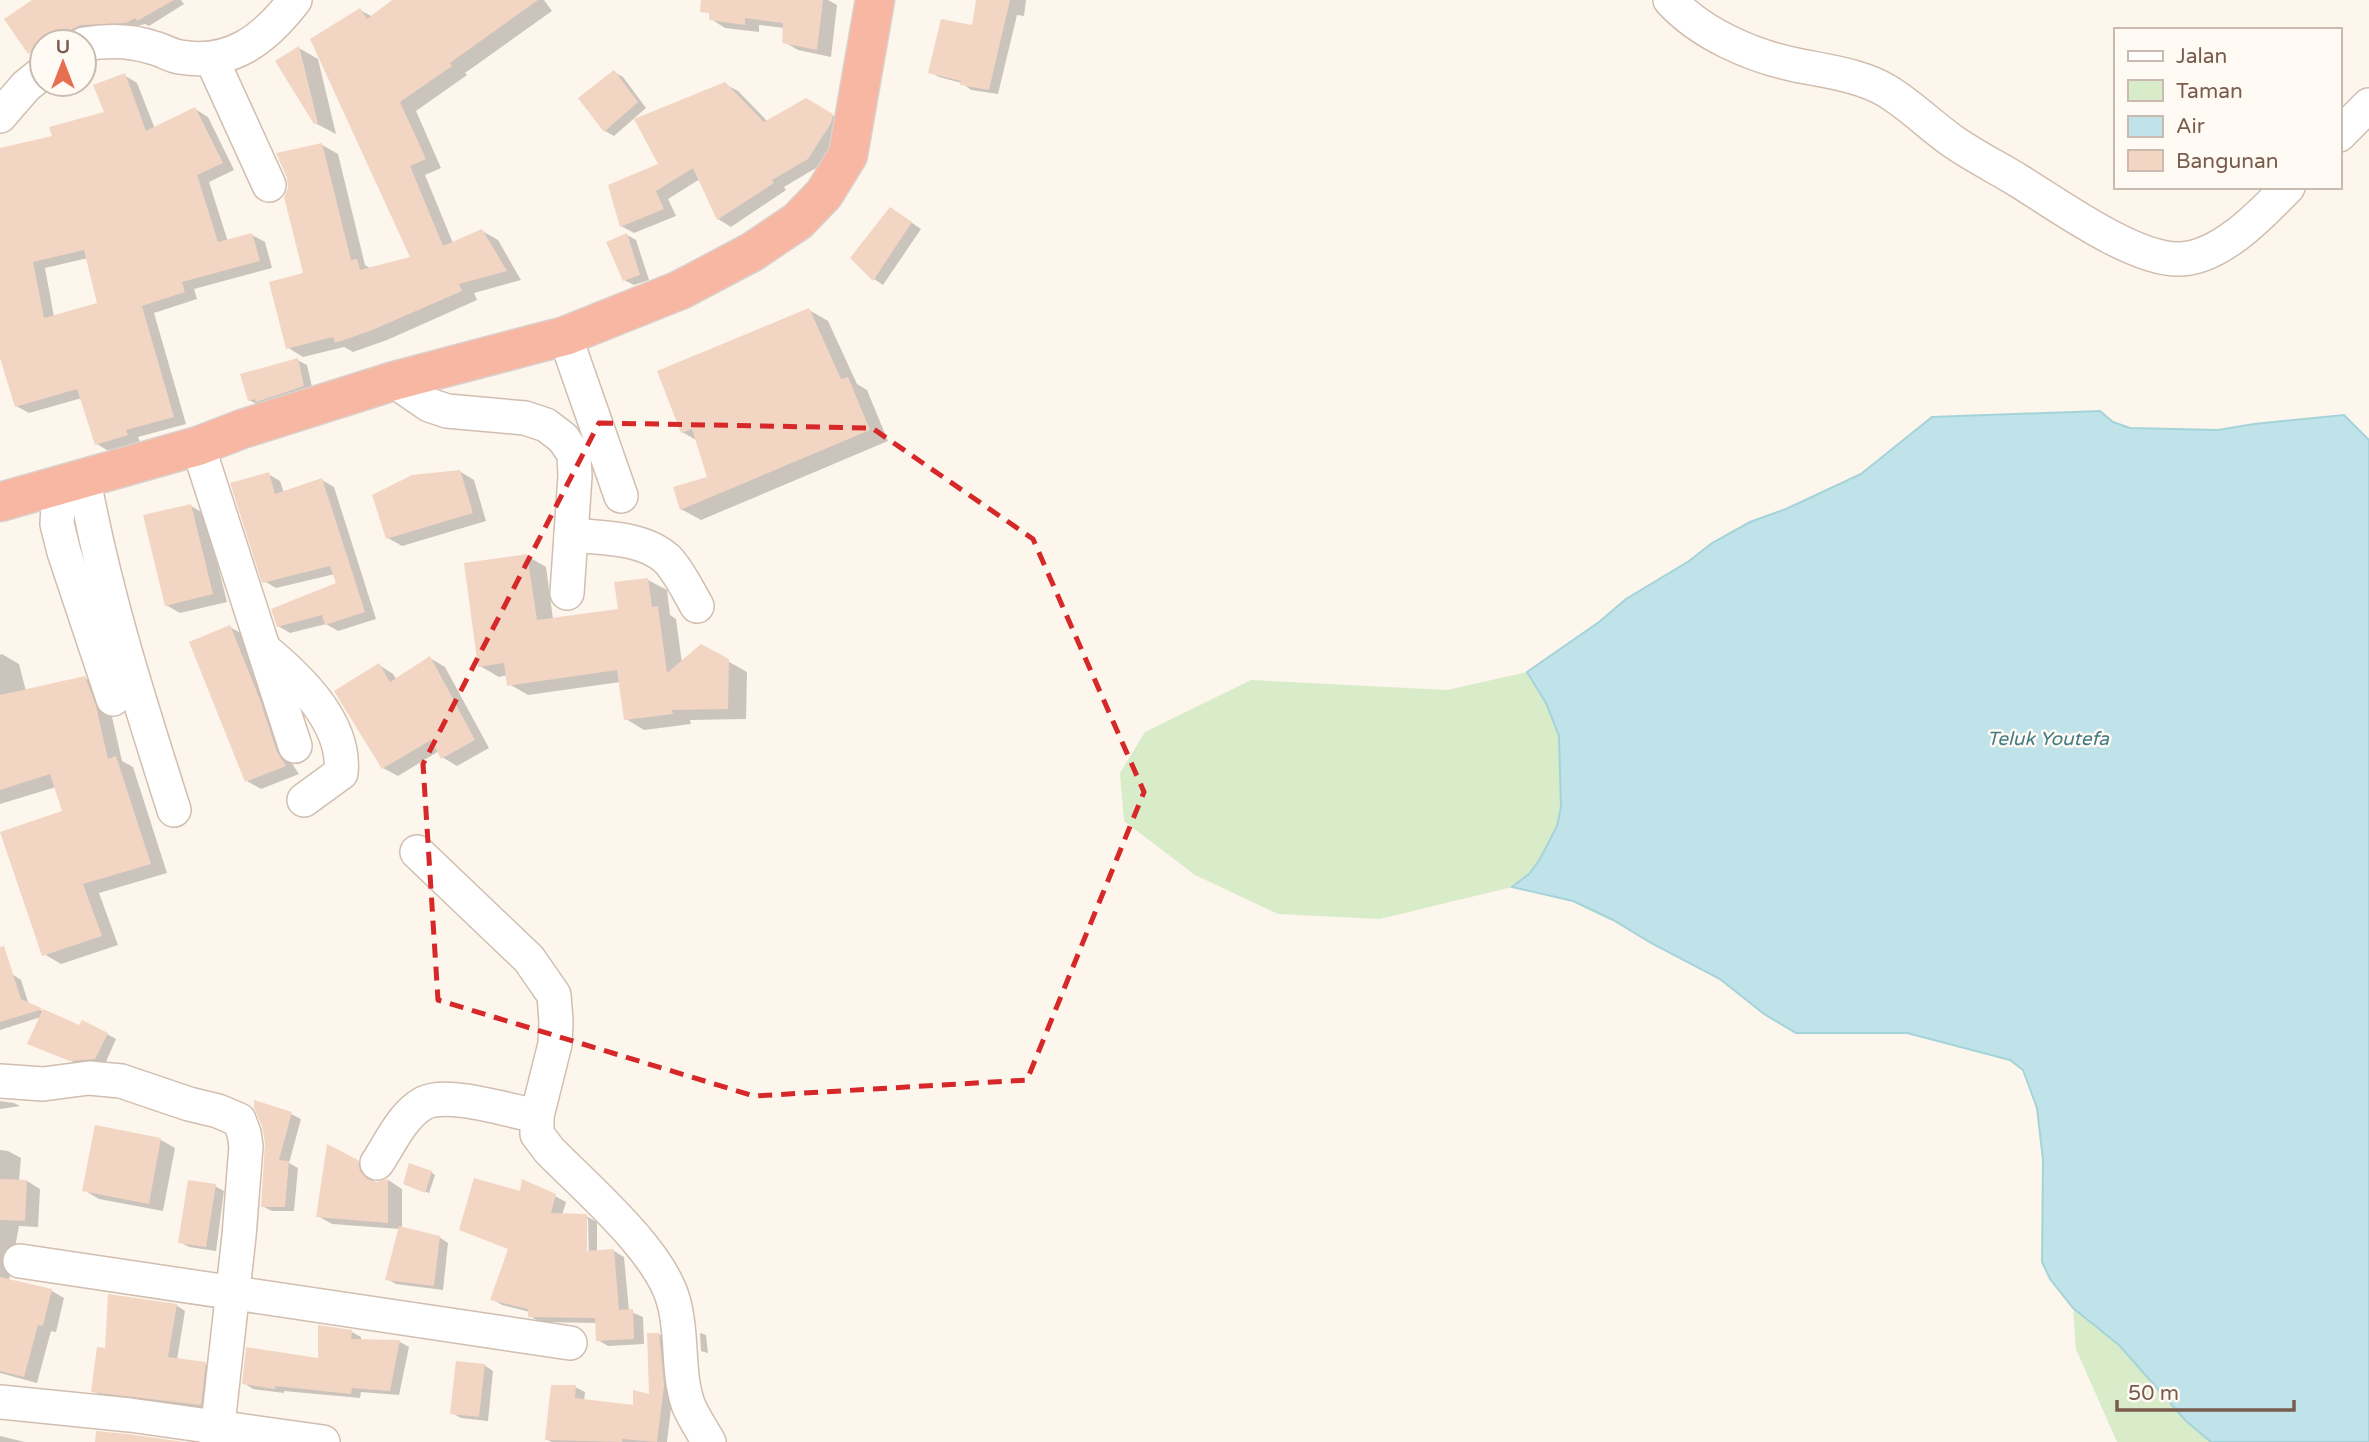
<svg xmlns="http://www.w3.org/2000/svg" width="2369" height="1442" font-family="'Varela Round',sans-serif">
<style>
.green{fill:#d8ecc9}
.water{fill:#bfe3e8;stroke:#a5d3da;stroke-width:2}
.shadow{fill:#0003;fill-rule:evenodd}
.building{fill:#f3d5c3;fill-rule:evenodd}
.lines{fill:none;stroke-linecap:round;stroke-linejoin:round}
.minor-casing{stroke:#d1beb0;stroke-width:36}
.highway-casing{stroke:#dad1cd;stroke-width:41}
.minor{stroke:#fff;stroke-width:33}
.highway{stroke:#f7b7a3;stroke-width:38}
.marked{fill:none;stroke:#d62828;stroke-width:5;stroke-dasharray:14 9;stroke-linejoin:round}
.labels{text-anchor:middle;stroke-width:5;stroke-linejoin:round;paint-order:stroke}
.water-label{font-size:19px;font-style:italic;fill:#437c86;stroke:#fffaf3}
</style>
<rect width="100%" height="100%" fill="#fdf6ec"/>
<g class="green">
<polygon points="1527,672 1546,703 1559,736 1561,807 1557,826 1540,859 1529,874 1512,887 1380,919 1278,914 1195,875 1124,821 1120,773 1145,732 1251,680 1447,690"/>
<polygon points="2073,1308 2119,1345 2186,1421 2211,1442 2117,1442 2076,1349"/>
</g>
<polygon class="water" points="2100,411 2113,422 2130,428 2218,430 2254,424 2344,415 2369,440 2369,1442 2211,1442 2186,1421 2119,1345 2073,1308 2050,1279 2042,1262 2043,1160 2037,1108 2023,1070 2010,1060 1907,1033 1796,1033 1764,1014 1720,979 1651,943 1613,920 1573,901 1512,887 1529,874 1540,859 1557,826 1561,807 1559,736 1546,703 1527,672 1599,622 1626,599 1689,561 1712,543 1750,522 1786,509 1861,474 1932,417"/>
<g class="shadow">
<polygon points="35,0 181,0 184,4 149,26 145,24 77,42 66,40 42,42 42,57 40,58 30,52"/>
<polygon points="395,0 544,0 552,11 465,73 467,75 416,111 441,168 425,175 453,243 482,231 498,240 521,280 474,293 477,300 387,340 353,352 344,347 303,357 287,347 305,274 322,145 338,154 365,265 371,269 412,258 360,10 373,17"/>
<polygon points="712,0 828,0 837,5 831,57 798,50 784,42 784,28 759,25 759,32 725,28 711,19"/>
<polygon points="978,0 1026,0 1024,16 1017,15 998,94 971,90 962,83 939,77 930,72 973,27"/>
<polygon points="299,48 318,59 336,134 315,123"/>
<polygon points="614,72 623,77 646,108 614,136 605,131"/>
<path d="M 124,75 L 137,83 L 155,129 L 195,109 L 208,117 L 234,170 L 209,182 L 228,242 L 252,235 L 265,242 L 272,268 L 194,289 L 197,299 L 154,313 L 186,424 L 138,437 L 140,442 L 110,452 L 97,444 L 82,398 L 29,413 L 16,406 L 0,351 L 0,150 L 54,138 L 106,113 ZM 88,258 L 99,304 L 54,317 L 45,268 Z"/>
<polygon points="725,84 738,91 768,122 806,100 845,123 821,165 784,187 786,190 731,227 718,219 700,179 668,199 676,216 634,233 621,226 660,165"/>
<polygon points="899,214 921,229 883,285 874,279 853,258"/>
<polygon points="627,235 636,240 649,280 634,285 624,280"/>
<polygon points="809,310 828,321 857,384 867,390 888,441 701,520 681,509 710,478 698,441 682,432"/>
<polygon points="297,360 307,365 313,391 259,405 249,400"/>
<polygon points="459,471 474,480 486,521 402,546 388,538"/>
<polygon points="268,474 280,481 284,493 322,480 334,487 376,619 338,631 326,624 290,633 278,626 338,584 335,574 276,588 264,581"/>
<polygon points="191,506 205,514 227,602 180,613 166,605"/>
<polygon points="527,556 546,567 553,619 620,610 648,580 667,590 670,615 676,619 682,663 701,646 747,672 746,719 690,720 691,724 644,730 626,719 620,682 528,695 509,684 508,675 499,677 480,666"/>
<polygon points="230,627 244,635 291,762 299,774 261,789 247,781"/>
<polygon points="2,654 19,664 26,691 85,678 101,687 112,717 122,761 133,767 167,873 99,893 118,945 61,964 44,954 64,812 56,787 0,804 0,655"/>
<polygon points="430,658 445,667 489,748 457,766 442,757 439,751 398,776 383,768 379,665 393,674 397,680"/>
<polygon points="12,974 21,980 29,1005 80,1028 107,1034 116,1039 105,1064 81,1065 38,1048 41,1017 0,1030 0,978"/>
<polygon points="0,1101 14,1103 20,1106 0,1109"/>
<polygon points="291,1114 301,1119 289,1163 298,1168 294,1211 272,1211 262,1206"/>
<polygon points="97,1127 161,1140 175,1148 163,1211 99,1199 84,1190"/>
<polygon points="0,1150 8,1151 21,1158 19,1181 27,1181 40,1189 38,1227 19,1226 9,1280 52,1291 64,1298 56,1332 51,1331 37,1383 0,1373"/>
<polygon points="358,1162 372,1170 374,1181 376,1184 388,1180 402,1189 402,1228 439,1237 448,1243 443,1290 396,1284 387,1279 400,1229 332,1224 318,1216"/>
<polygon points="431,1172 435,1175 429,1193 409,1185"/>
<polygon points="215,1186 224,1191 216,1251 189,1247 180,1242"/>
<path d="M 521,1193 L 555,1196 L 566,1202 L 562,1215 L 586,1216 L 597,1222 L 597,1252 L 614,1251 L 624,1257 L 629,1311 L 643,1317 L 644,1344 L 608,1346 L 598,1340 L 597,1323 L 540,1322 L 530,1316 L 530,1312 L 502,1305 L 492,1299 L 509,1249 ZM 585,1219 L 588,1219 L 589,1260 L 586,1260 Z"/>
<polygon points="176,1305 185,1311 177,1360 205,1364 214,1369 210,1410 102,1396 93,1391 107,1350"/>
<polygon points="352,1332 361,1337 361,1341 400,1342 409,1347 399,1395 361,1392 360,1398 284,1391 284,1393 253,1389 244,1383 320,1360"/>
<polygon points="700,1333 706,1335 708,1353 701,1351"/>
<polygon points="659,1334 668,1340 673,1392 667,1442 552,1442 546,1439 575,1387 585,1392 584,1401 634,1407 651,1396"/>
<polygon points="484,1365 493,1371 488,1421 461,1418 452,1413"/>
<polygon points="0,1436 25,1442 0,1442"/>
</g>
<g class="building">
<polygon points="32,0 174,0 137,21 135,18 126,23 81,25 72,29 65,42 60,32 28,54 4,19"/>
<polygon points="392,0 538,0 450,63 452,66 400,102 426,159 410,166 443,246 482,229 507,271 459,284 462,291 370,331 335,343 333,337 286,349 269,282 303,273 284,197 288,188 287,178 276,153 322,143 351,260 357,259 360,270 410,257 310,39 360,8 367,19"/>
<polygon points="701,0 823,0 817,50 782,43 783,23 745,18 745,25 709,20 709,13 700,12"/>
<polygon points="976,0 1010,0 989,90 960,85 961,81 928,73 941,19 972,25"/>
<polygon points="299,46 318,123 314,124 275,61"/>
<polygon points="614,70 638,102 604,132 578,98"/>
<path d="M 125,73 L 146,131 L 195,107 L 223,163 L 197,175 L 218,242 L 252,233 L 260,261 L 182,282 L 185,292 L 142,306 L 174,417 L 126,430 L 128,435 L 95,445 L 77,389 L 15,407 L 0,358 L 0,148 L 52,136 L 49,127 L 104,112 L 93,85 ZM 84,250 L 97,303 L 44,318 L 33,262 Z"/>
<polygon points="725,82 764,122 806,98 833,114 831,123 808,159 772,180 774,183 717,220 693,168 656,191 664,209 620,227 608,185 658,164 634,119"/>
<polygon points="890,207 912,222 873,281 850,258"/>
<polygon points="627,233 640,275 623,281 606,242"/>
<polygon points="809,308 841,379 848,377 870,430 680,510 673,487 707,477 692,429 681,433 657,371"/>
<polygon points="298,358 304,386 256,402 255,399 248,401 240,374"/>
<polygon points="460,470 473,513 386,539 372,495 412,475"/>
<polygon points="269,472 275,494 322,478 365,612 325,625 322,615 277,627 271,609 336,583 330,566 262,583 230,483"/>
<polygon points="191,504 213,594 165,606 143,515"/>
<polygon points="527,554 537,620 618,609 614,582 648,578 652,607 658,606 667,673 701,644 729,659 728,709 672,710 673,714 624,720 617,670 507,686 504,663 478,667 464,563"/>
<polygon points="230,625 260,700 277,752 286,766 245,782 189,642"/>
<polygon points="430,656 475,740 441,759 431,740 382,769 334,691 379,663 390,682"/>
<polygon points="85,676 96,706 108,759 116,756 151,864 83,884 102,936 42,956 0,832 62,811 50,774 0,790 0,695"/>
<polygon points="4,946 21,999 79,1025 82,1020 108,1033 95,1059 70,1061 27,1044 43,1009 0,1022 0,947"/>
<polygon points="254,1100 292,1112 279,1160 289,1161 285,1207 261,1207 265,1143 262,1126 254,1108"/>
<polygon points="95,1125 161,1138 149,1204 82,1191"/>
<polygon points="327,1144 358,1160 360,1171 367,1179 377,1182 388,1179 388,1223 316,1217"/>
<polygon points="409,1163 432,1171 425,1193 403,1184"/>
<polygon points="474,1178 520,1191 522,1179 556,1194 551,1213 587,1214 587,1251 614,1249 619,1310 633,1309 634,1339 596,1341 595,1318 528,1317 528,1309 490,1300 508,1249 459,1230"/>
<polygon points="0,1179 27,1180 25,1221 0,1220"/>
<polygon points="188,1180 216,1184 206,1247 178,1243"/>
<polygon points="399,1226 440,1236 434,1286 385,1280"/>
<polygon points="0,1277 52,1289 43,1326 38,1325 24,1377 0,1371"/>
<polygon points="108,1294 177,1304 168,1357 206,1362 201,1405 91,1392 97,1347 105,1348"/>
<polygon points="318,1325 352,1330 351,1339 400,1340 390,1391 352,1388 351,1394 275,1386 275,1389 242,1384 246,1347 318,1358"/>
<polygon points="647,1333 659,1333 664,1386 657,1442 622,1439 622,1442 545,1440 551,1385 576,1385 575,1398 633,1405 633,1390 649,1394"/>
<polygon points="456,1361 485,1364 479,1417 450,1414"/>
<polygon points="96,1431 128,1434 184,1442 95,1442"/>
</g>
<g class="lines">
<g class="minor-casing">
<g id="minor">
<path d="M 1670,0 C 1701,34 1752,56 1796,65 C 1825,71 1861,75 1887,91 C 1910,105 1929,124 1951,140 C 1972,155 1996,167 2019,181 C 2058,205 2135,261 2180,259 C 2220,258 2261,215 2288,187"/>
<path d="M 84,44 C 108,40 131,40 154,48 C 163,50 171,56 180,57 C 231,66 265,39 295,0"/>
<polyline points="212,60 269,185"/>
<polyline points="0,116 26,86 42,73"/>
<polyline points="2339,135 2369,105"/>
<polyline points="565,336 621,496"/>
<polyline points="394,381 429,405 447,411 525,418 546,425 563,438 574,454 575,476 567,593"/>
<polyline points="198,446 295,746"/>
<path d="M 84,480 C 105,594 139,700 174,810"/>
<polyline points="59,487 57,524 64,552 113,699"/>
<path d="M 571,535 C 602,538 643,537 667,559 C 679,571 688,591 697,606"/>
<path d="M 266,651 C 301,680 346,724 341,773 L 304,800"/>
<path d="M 417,852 L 529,959 L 554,995 L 556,1021 L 555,1044 L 537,1116 L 537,1134 L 549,1150 C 586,1188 662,1252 674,1303 C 683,1336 677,1372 688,1404 C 693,1417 702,1430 709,1442"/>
<polyline points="0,1081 43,1084 89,1078 121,1081 189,1104 218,1111 239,1120 244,1133 246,1146 239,1236 216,1442"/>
<path d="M 377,1163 C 390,1144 402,1115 424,1103 C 448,1091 510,1111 537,1116"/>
<polyline points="20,1261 570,1343"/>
<polyline points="0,1402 130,1415 323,1442"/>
</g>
</g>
<g class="highway-casing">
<polyline id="highway" points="0,502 198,446 242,429 394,381 565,336 680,290 752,252 798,221 824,194 848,155 875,0"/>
</g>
<use href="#minor" class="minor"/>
<use href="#highway" class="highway"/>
</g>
<path class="marked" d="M 599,423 L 872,428 L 1033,539 L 1144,792 L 1027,1080 L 754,1096 L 438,1000 L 423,764 Z"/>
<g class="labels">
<g class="water-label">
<text x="2048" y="745">Teluk Youtefa</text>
</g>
</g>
<rect x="2114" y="28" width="228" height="161" fill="#fffaf3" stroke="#cabbb1" stroke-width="2"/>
<rect x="2128" y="51" width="35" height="10" fill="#ffffff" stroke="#cabbb1" stroke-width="2"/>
<text x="2176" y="63" font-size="21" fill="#7a5c4d">Jalan</text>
<rect x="2128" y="80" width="35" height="21" fill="#d8ecc9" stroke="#cabbb1" stroke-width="2"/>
<text x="2176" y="98" font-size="21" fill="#7a5c4d">Taman</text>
<rect x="2128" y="116" width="35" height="21" fill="#bfe3e8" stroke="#cabbb1" stroke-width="2"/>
<text x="2176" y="133" font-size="21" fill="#7a5c4d">Air</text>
<rect x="2128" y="150" width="35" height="21" fill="#f3d5c3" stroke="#cabbb1" stroke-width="2"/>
<text x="2176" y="168" font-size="21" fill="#7a5c4d">Bangunan</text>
<g transform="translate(63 63)"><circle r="33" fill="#fffaf3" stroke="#cabbb1" stroke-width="2"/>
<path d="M0-5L12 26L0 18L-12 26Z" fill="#e76f51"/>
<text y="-10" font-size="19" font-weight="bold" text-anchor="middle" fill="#7a5c4d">U</text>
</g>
<path d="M2117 1400v10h177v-10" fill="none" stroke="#7a5c4d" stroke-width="3.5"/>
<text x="2128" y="1400" font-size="21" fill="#7a5c4d" stroke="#fffaf3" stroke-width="5" paint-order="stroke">50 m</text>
</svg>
